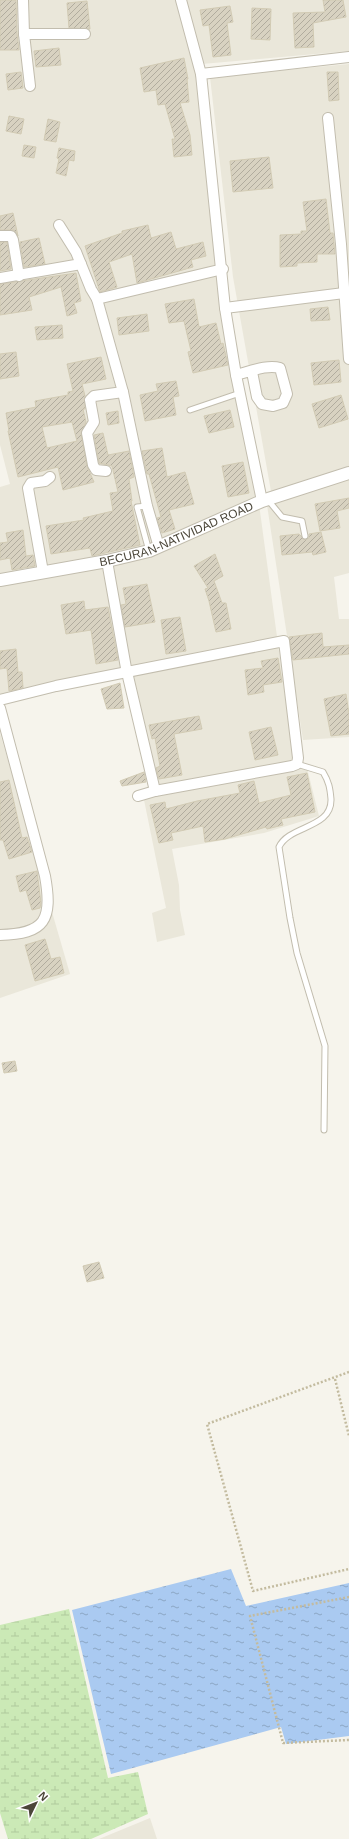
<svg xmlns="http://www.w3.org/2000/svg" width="349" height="1839" font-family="Arial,sans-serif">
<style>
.residential{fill:#eae7da}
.wetland{fill:url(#wetland-marsh)}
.water{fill:url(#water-ripples)}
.building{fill:url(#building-hatch);stroke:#d2cbb4;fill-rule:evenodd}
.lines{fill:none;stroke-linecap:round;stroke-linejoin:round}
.service-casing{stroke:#c2bdae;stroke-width:7}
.minor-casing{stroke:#c2bdae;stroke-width:12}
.tertiary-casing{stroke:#c2bdae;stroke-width:14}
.path{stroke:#c3bb9f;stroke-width:2.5;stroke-dasharray:2 2;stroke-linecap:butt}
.service{stroke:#fff;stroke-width:5}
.minor{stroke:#fff;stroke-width:10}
.tertiary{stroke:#fff;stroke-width:12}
.labels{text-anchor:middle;stroke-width:4;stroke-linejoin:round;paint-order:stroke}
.street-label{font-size:12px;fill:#4b4639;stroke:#fff}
</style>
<defs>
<pattern id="wetland-marsh" width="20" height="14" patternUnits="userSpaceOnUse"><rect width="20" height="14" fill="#cbe9b6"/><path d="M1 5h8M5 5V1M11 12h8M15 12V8" fill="none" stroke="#b0c99d"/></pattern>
<pattern id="water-ripples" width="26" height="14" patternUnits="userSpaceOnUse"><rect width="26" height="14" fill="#aacaf1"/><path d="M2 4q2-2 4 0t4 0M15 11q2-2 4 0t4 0" fill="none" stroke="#8ca6c4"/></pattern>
<pattern id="building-hatch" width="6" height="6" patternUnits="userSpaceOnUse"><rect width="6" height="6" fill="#d8d2c1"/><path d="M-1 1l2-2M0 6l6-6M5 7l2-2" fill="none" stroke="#b1ac9e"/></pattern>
</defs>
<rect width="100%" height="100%" fill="#f6f4ec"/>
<g class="residential">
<polygon points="0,0 181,0 197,68 225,253 219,277 259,499 164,543 0,578 0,487 10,484 0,445"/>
<polygon points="186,0 349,0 349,51 202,64"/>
<polygon points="349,64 349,470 272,497 233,277 210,77"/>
<polygon points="349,475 349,573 334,577 339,619 349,619 349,737 303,740 267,505"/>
<polygon points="259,504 294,762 159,786 134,690 133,670 66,684 2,705 0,696 0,582 100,564"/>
<polygon points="0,733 70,974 0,998"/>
<polygon points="307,768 319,816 264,833 172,849 179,885 180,910 185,935 157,942 152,913 166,908 143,795 216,785"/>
<polygon points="150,1818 157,1839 99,1839"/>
</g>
<polygon class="wetland" points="69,1609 108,1778 138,1772 148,1814 91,1839 8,1839 0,1813 0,1625"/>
<polygon class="water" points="231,1569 246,1606 349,1583 349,1736 286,1744 281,1727 111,1774 72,1610"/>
<g class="building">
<polygon points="0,0 16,0 17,33 19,50 0,50"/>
<polygon points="323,0 343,0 346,17 313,23 314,47 295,48 293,13 325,12"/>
<polygon points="87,1 90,29 69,28 67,3"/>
<polygon points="230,6 233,22 227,23 231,55 213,57 209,25 203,26 200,10"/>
<polygon points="252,8 271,9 270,40 251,39"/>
<polygon points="59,48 61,65 36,67 34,51"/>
<polygon points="184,58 188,79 187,79 189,102 180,103 190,135 192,155 174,157 172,139 175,139 165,104 158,105 156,90 144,92 140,68"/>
<polygon points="21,72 23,88 8,90 6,74"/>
<polygon points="327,72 338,72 339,100 329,101"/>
<polygon points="9,116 24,119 21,134 6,131"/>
<polygon points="48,119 60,122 56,142 44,140"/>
<polygon points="24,145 36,147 34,158 22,156"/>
<polygon points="59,148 75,151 74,161 69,160 66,176 56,173 59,159 57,158"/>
<polygon points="269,157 273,188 233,192 230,161"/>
<polygon points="326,199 330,233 333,233 335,254 317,254 317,262 297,263 297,266 280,267 280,235 301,234 301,231 307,231 303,202"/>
<polygon points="13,213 18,236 14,230 0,230 0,216"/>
<polygon points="148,225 151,238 171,232 176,249 203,242 206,256 191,260 193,267 137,283 132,254 109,262 117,287 100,292 85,246 122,233 122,231"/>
<polygon points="39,238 45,264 24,267 20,242"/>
<polygon points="0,242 7,242 11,269 0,271"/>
<polygon points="76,273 81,301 74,303 77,313 67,316 61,287 29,297 32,310 0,315 0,284"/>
<polygon points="194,299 199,327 216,323 221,344 223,343 228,365 193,373 188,352 191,351 184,321 169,323 165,304"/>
<polygon points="328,307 330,320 311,321 310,309"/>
<polygon points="147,314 149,331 119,335 117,318"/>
<polygon points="62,325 63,338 37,340 35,327"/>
<polygon points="16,352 19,376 0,379 0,354"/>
<path d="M 101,357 L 106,379 L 82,384 L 85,396 L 85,409 L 83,409 L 86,422 L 81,434 L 87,466 L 94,482 L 63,490 L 58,467 L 18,477 L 8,431 L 9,431 L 6,413 L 36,407 L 35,401 L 68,395 L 68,392 L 73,391 L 67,364 ZM 72,422 L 77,441 L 47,448 L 42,427 Z"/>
<polygon points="339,360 341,382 314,385 311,363"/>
<polygon points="176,381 179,396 173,397 176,415 145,421 140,395 158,391 156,384"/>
<polygon points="341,395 348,419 319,428 312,404"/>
<polygon points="230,410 234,427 209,433 204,416"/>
<polygon points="118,411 119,423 108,425 106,413"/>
<polygon points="103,433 108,455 129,451 134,477 129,479 132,501 131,501 140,545 92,556 90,548 51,554 46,526 84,520 83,518 113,511 110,493 118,492 112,466 99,463 94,435"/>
<polygon points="162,448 167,477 185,472 194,504 169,510 175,529 162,533 157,518 161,517 149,474 147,474 142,451"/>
<polygon points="243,462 249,493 228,497 222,466"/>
<polygon points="349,498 349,508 337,511 340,528 320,531 315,504"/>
<polygon points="23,530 26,556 33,555 35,566 12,570 10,558 0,560 0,543 8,542 6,533"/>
<polygon points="321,532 326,552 313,555 312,552 282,555 280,536 299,534 305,540 309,538 309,534"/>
<polygon points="215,554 223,576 214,581 222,603 226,603 231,629 216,632 209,601 205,589 208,588 194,566"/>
<polygon points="147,584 155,622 125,627 121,605 126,604 123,588"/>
<polygon points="84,601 85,610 108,607 118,660 96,664 91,630 66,634 61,605"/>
<polygon points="180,617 186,651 166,654 161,620"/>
<polygon points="322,633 323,647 349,645 349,654 293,660 289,637"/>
<polygon points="16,649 18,672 22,672 23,688 9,691 7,668 0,669 0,651"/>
<polygon points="278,658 282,682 263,685 264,692 248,695 245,670 263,668 261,661"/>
<polygon points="120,683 124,708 107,709 101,689"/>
<polygon points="346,694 349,714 349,734 331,736 324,699"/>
<polygon points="199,716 202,729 174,734 182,775 159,779 156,768 160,766 155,738 152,739 149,725"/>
<polygon points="271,727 278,755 255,760 249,732"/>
<polygon points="144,772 146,782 122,786 120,781"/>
<polygon points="307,773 315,812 281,819 283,825 267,829 266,827 225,839 205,842 203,826 171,833 173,840 159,843 150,805 165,802 166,809 197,801 240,793 238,785 254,781 259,803 291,795 287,777"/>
<polygon points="9,780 22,838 27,837 32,852 9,859 3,840 0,840 0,782"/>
<polygon points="37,871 41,903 40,908 32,910 26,890 20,892 16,876"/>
<polygon points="45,939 51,959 60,957 64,973 35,981 25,945"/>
<polygon points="15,1061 17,1071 4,1073 2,1063"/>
<polygon points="99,1262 104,1278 87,1282 83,1266"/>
</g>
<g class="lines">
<g class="service-casing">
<g id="service">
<polyline points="190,410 240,393"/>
<polyline points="268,500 282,517 302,521 305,536"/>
<polyline points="147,506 137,507 149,551"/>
<path d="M 297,764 L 323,772 C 329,782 330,788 331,799 C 332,829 289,825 279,847 L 290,918 L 297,953 L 325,1046 L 324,1130"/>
</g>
</g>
<g class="minor-casing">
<g id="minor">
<polyline points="23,0 24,34 30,86"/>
<polyline points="181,0 201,74 225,308 236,375 262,501"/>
<polyline points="24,34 85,34"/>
<polyline points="201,74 349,57"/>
<polyline points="328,118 341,244 349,359"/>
<polyline points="59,225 76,252 91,289 97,299 123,392 147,506 159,547"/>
<polyline points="0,236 11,236 13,240 19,276"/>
<polyline points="0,278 81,264"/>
<polyline points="97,299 223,269"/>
<polyline points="225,308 344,293"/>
<path d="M 236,375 C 249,372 267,364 280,368 L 287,394 L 283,403 L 273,406 L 262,404 L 257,397 L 252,372"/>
<polyline points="106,471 96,470 93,465 87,433 94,422 90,400 94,396 123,392"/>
<polyline points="107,561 126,668 155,791"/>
<polyline points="43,572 28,488 31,483 45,481 50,477"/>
<polyline points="0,700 56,686 284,641 298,758 297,764 292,766 155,791 138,796"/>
<path d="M 0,708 L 45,876 C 53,920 45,934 0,935"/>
</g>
</g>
<g class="tertiary-casing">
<g id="tertiary">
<path id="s1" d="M 0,580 L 107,561 L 149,551 L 262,501 L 349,473"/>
</g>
</g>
<g class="path">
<polyline points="349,1372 207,1424 253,1591 349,1569"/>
<polyline points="335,1379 349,1436"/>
<polyline points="349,1597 250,1616 283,1743 349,1740"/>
</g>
<use href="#service" class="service"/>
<use href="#minor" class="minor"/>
<use href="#tertiary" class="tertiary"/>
</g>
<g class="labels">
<g class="street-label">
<text dy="4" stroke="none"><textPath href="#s1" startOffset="183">BECURAN-NATIVIDAD ROAD</textPath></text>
</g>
</g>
<g transform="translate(36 1803) rotate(47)" stroke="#ffffff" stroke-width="3" paint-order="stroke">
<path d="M0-3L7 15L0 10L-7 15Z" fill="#4b4639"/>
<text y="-6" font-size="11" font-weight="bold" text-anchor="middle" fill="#4b4639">N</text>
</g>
</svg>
